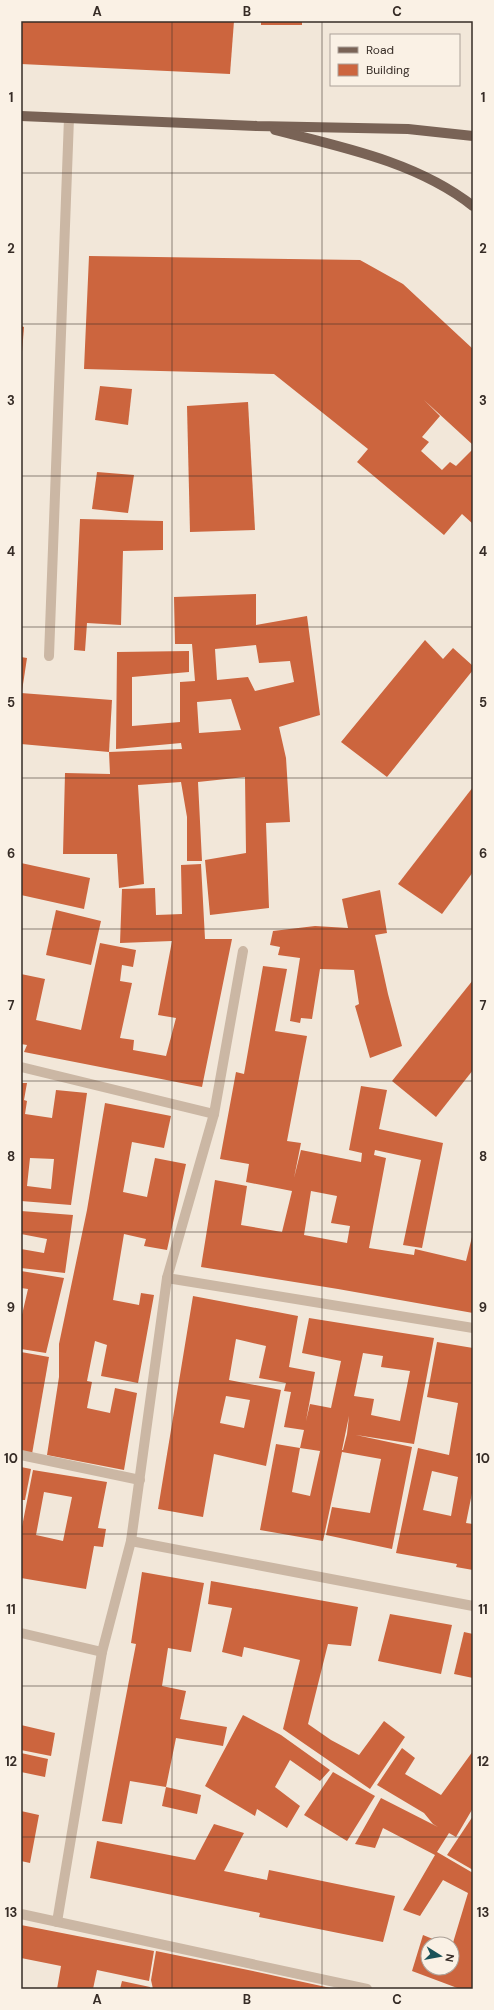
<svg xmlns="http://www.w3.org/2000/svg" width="494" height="2010" font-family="'DM Sans',sans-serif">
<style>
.building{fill:#cc653e;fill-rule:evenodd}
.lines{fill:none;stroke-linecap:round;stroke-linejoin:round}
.minor{stroke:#cbb7a4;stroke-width:10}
.major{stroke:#796356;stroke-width:10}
.grid{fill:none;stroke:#362c26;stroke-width:1;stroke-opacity:0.55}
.neatline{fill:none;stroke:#362c26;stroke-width:1.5}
.grid-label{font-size:13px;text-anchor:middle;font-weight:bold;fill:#362c26}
</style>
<rect width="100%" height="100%" fill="#f2e7d9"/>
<g class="building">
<polygon points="21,21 234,21 230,74 21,64"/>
<rect x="261" y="21" width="41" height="4"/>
<polygon points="89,256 360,260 403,284 473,349 473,445 424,400 440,416 422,437 429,442 421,451 442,470 450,462 456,466 473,449 473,524 462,514 444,535 357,462 368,449 274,374 84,369"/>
<polygon points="21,326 24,327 22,352 21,352"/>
<polygon points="100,386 132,389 128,425 95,420"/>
<polygon points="248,402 255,530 190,532 187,406"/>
<polygon points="97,472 134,475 128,513 92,509"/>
<polygon points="80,519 163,521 163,550 123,551 121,625 87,623 85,651 74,650"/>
<path d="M 256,594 L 256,625 L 307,616 L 320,715 L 279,727 L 286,758 L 290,822 L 266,823 L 269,908 L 210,915 L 205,860 L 246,853 L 245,777 L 198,782 L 202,861 L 187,861 L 187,817 L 181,782 L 138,785 L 144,884 L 119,888 L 117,854 L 63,854 L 65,773 L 110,774 L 109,752 L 182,749 L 181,743 L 116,749 L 117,652 L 189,651 L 189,672 L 132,677 L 132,726 L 180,722 L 180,682 L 195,681 L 192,644 L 175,644 L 174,597 ZM 256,645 L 259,663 L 290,661 L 294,682 L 255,691 L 248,677 L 217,680 L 215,649 ZM 231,699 L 241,730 L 199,733 L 197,702 Z"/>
<polygon points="425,640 443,659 453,648 473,666 473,670 387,777 341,742"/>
<polygon points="21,657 27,658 22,691 21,691"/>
<polygon points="21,693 112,700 109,752 21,744"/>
<polygon points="473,787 473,872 442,914 398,884"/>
<polygon points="21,863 90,878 84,909 21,895"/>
<polygon points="201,864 205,939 232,939 202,1087 24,1052 27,1045 21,1044 21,974 45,979 36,1020 81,1030 100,943 136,950 133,967 122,965 120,981 132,983 120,1038 134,1040 133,1050 166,1056 176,1018 158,1015 172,941 120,943 122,889 155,888 156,915 182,914 181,865"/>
<polygon points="380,890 387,933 375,935 388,994 402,1046 370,1058 355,1006 359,1004 354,970 320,969 312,1019 301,1018 300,1023 290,1021 300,958 278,955 280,947 270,945 273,931 315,926 348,928 342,899"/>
<polygon points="56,910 101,921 91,965 46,955"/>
<path d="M 263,966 L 287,969 L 275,1031 L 307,1036 L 287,1141 L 301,1143 L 294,1178 L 301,1150 L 361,1162 L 362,1153 L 349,1150 L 361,1086 L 387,1090 L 379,1129 L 443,1143 L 422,1248 L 403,1245 L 421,1160 L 375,1150 L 374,1155 L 386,1158 L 369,1248 L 414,1255 L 415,1249 L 466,1261 L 473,1233 L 473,1313 L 338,1289 L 201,1267 L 215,1180 L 247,1186 L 241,1225 L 282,1232 L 292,1191 L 246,1182 L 249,1164 L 220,1159 L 236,1072 L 244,1074 ZM 311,1191 L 337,1196 L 331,1223 L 350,1226 L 347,1243 L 304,1235 Z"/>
<polygon points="473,980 473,1070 436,1117 392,1081"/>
<path d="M 21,1083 L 27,1083 L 24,1100 L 27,1101 L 25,1114 L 52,1118 L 56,1090 L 87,1093 L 71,1205 L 21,1201 ZM 30,1158 L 54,1159 L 51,1189 L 27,1186 Z"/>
<polygon points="105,1103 171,1116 164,1148 132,1142 123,1192 147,1197 155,1158 186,1164 167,1250 144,1246 146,1239 124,1234 113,1300 139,1305 141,1293 154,1295 138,1383 101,1376 107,1345 95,1341 87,1381 92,1382 87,1408 110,1413 115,1388 137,1393 124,1470 47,1455 59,1377 59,1344 87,1210"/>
<polygon points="21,1211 73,1215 65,1273 21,1268 21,1249 44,1253 47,1239 21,1234"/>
<polygon points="21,1271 64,1278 46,1353 21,1349 21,1319 28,1289 21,1288"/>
<path d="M 193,1296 L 298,1316 L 289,1367 L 315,1372 L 306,1421 L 310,1404 L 331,1408 L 341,1361 L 302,1353 L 309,1318 L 434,1338 L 414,1444 L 356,1435 L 412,1447 L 392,1549 L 326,1535 L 332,1507 L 370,1513 L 381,1459 L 342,1452 L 323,1541 L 260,1530 L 276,1444 L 300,1448 L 292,1492 L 310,1496 L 320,1451 L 300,1448 L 304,1430 L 284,1427 L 291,1392 L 284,1391 L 286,1383 L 259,1378 L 266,1346 L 236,1339 L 229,1380 L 281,1390 L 266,1466 L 214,1454 L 203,1517 L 158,1509 ZM 363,1353 L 383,1356 L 381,1367 L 410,1371 L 400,1421 L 371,1415 L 374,1399 L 354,1396 ZM 226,1396 L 250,1400 L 244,1428 L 220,1423 ZM 349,1416 L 347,1434 L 343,1450 L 342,1450 Z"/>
<path d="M 437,1342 L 473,1348 L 473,1488 L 466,1523 L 473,1524 L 473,1570 L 456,1567 L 457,1564 L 396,1553 L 418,1448 L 449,1455 L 458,1403 L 427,1397 ZM 432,1471 L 458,1477 L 451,1516 L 423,1510 Z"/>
<polygon points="21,1352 49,1357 32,1454 21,1452"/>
<polygon points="21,1467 31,1469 25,1500 21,1500"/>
<path d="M 33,1470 L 107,1482 L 98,1528 L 106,1529 L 103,1547 L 94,1546 L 86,1589 L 21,1578 L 21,1532 ZM 44,1492 L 72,1497 L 63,1541 L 36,1535 Z"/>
<polygon points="142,1572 204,1583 191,1652 168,1648 162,1686 186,1691 180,1719 227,1727 223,1746 176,1738 166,1787 130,1781 122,1824 102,1821 136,1644 131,1643"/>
<polygon points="211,1581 358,1607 351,1646 328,1644 308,1724 331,1740 359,1755 384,1721 405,1737 370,1789 283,1729 300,1660 244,1647 242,1657 222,1652 232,1608 208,1604"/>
<polygon points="390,1614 452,1625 441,1674 378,1661"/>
<polygon points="464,1632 473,1634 473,1678 454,1674"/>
<polygon points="243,1715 281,1735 330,1770 320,1781 290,1760 275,1787 300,1806 287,1828 257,1809 255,1816 205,1786"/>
<polygon points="21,1725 55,1733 51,1756 21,1750"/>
<polygon points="402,1748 415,1758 405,1774 441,1795 473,1751 473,1808 456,1837 449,1833 437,1852 473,1873 473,1989 460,1989 412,1971 423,1935 445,1944 428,1944 428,1968 452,1968 452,1946 468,1893 443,1880 420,1916 403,1910 435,1855 383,1828 375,1848 355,1844 381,1798 438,1827 433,1824 424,1813 377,1785"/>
<polygon points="21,1753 48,1759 45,1777 21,1772"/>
<polygon points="333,1772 375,1796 347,1841 304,1815"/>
<polygon points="166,1787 201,1795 197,1814 162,1806"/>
<polygon points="21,1811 39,1815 30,1863 21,1861"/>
<polygon points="473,1816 473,1870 447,1855"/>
<polygon points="214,1824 244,1833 224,1871 267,1880 269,1870 395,1896 383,1942 259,1917 260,1913 90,1878 97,1841 195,1860"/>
<polygon points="21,1925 154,1951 149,1981 97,1970 93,1989 57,1989 61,1966 21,1958"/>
<polygon points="156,1951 253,1971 335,1989 153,1989 151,1980"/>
<polygon points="122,1981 150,1987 150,1989 120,1989"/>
</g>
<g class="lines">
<g class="minor">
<polyline points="49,656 69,118"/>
<polyline points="21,1067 214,1114"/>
<polyline points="167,1278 473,1328"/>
<polyline points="21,1455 140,1480"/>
<polyline points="131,1541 473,1606"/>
<polyline points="21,1633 102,1652"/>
<polyline points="21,1914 367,1989"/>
<polyline points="57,1922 102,1652 131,1541 167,1278 214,1114 243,951"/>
</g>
<g class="major">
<polyline points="21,116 257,126 408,129 473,136"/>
<path d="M 275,130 C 342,147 417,162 473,206"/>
</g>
</g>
<path class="grid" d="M 172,21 L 172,1989M 322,21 L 322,1989M 21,173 L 473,173M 21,324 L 473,324M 21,476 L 473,476M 21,627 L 473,627M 21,778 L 473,778M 21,929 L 473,929M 21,1081 L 473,1081M 21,1232 L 473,1232M 21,1383 L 473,1383M 21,1534 L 473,1534M 21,1686 L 473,1686M 21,1837 L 473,1837"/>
<rect width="494" height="2010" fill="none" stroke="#faf1e5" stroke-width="44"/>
<rect x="330" y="34" width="130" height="52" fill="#faf1e5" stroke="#aca299"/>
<rect x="338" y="47" width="20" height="6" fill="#796356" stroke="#aca299"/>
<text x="366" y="54" font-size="12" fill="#362c26">Road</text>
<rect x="338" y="64" width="20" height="12" fill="#cc653e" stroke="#aca299"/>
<text x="366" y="74" font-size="12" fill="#362c26">Building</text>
<g transform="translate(440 1956) rotate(101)"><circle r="19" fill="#faf1e5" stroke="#aca299"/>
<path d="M0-3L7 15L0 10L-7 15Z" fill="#1a5359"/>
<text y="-6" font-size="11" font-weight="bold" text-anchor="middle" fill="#362c26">N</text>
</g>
<rect x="22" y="22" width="450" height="1966" class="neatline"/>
<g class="grid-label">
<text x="97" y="16">A</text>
<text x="247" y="16">B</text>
<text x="397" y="16">C</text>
<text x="11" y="102">1</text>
<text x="483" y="102">1</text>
<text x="11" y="253">2</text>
<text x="483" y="253">2</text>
<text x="11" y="405">3</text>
<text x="483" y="405">3</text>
<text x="11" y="556">4</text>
<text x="483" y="556">4</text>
<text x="11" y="707">5</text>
<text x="483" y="707">5</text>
<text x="11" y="858">6</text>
<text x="483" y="858">6</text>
<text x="11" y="1010">7</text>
<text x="483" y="1010">7</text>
<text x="11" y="1161">8</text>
<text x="483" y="1161">8</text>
<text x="11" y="1312">9</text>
<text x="483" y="1312">9</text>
<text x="11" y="1463">10</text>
<text x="483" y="1463">10</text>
<text x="11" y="1614">11</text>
<text x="483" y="1614">11</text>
<text x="11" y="1766">12</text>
<text x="483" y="1766">12</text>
<text x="11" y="1917">13</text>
<text x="483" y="1917">13</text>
<text x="97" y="2004">A</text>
<text x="247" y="2004">B</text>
<text x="397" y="2004">C</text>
</g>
</svg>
